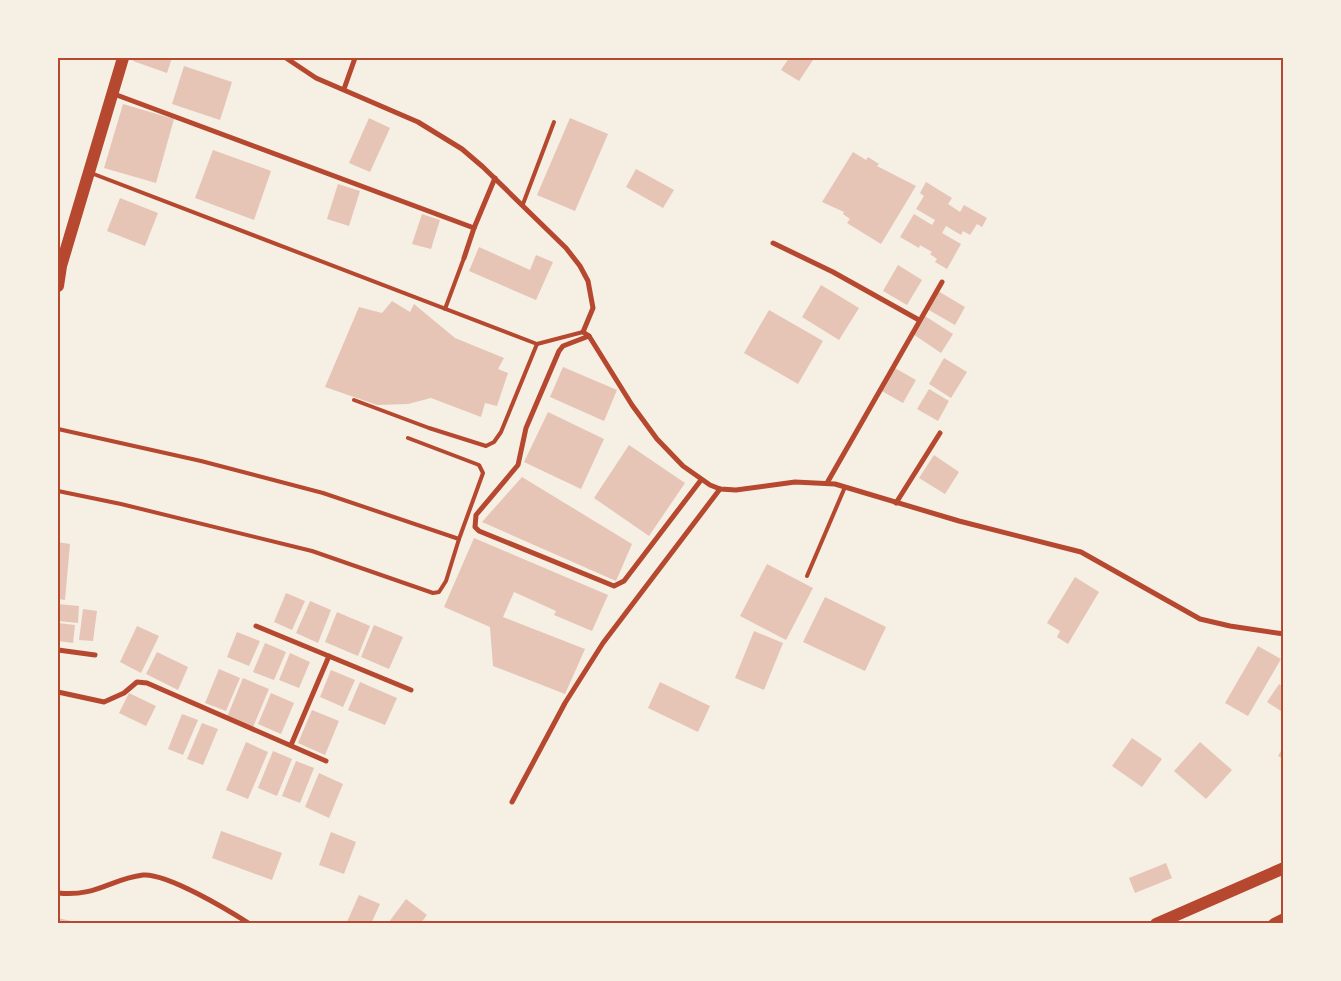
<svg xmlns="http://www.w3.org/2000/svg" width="1341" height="981" font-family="Georgia,serif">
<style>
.building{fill:#e6c5b7}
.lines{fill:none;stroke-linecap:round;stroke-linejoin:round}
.service{stroke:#b5482f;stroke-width:4}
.minor{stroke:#b5482f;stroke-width:5}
.primary{stroke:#b5482f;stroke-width:12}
.neatline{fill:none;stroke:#b5482f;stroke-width:2}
</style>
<rect width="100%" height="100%" fill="#f6efe4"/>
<g class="building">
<polygon points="134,58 172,58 167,73 133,61"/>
<polygon points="789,58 809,58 813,60 799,81 781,70"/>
<polygon points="184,66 232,82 220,120 172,104"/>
<polygon points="123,104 174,119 156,183 104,168"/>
<polygon points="369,118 390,128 370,172 349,163"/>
<polygon points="570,118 608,134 575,211 537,195"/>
<polygon points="213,150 271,171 254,220 195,198"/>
<polygon points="853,152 866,160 868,157 879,164 877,166 916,186 881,244 847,223 850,219 843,214 844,212 822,202"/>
<polygon points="636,169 674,190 663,208 626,187"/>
<polygon points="926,182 952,198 948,204 960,212 964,205 987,218 982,227 977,224 970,235 963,231 961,235 946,226 942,233 961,244 947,269 935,262 937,259 930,254 932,252 920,245 919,248 900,237 914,214 932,225 935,220 916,209 924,196 920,193"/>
<polygon points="338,184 360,191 349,226 327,219"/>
<polygon points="120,198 158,213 145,246 107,231"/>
<polygon points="422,214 440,220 431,249 412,244"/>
<polygon points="479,247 530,270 536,255 553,262 536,300 469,271"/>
<polygon points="898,265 922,280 907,305 883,291"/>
<polygon points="821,285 859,308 839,340 802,317"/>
<polygon points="938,291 965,307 955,325 927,309"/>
<polygon points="392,301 410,312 414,304 455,338 504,358 498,369 508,373 497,406 485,403 481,417 431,398 408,404 377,405 325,387 359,307 382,313"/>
<polygon points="769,310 823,341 798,384 744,353"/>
<polygon points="925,316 953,334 941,353 913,334"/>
<polygon points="944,358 967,372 951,398 929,384"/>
<polygon points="563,367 617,390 604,421 550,397"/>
<polygon points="893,367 916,380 903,403 880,390"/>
<polygon points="929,389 949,401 938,421 917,409"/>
<polygon points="548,412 604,439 581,489 524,462"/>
<polygon points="629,445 685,483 649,536 594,498"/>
<polygon points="934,455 959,472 945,494 919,478"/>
<polygon points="522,477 632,544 616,581 482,522"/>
<polygon points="474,538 608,595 592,631 554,615 556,611 514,592 503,617 585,649 565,694 493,666 490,627 444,607"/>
<polygon points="58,542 70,544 65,600 58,599"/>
<polygon points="767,564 813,588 786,640 740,616"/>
<polygon points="1075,577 1099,592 1068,644 1057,637 1060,631 1047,623"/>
<polygon points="286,593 305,601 292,630 274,622"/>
<polygon points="825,597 886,627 865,671 803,642"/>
<polygon points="310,601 331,610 318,643 296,633"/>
<polygon points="58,604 79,606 78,623 58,621"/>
<polygon points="83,609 97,611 93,641 79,640"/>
<polygon points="337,612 370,626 358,656 325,642"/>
<polygon points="58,623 75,625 73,643 58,641"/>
<polygon points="374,625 403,637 389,669 361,657"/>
<polygon points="137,626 159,636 141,673 120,662"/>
<polygon points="754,631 783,643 764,690 735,678"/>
<polygon points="237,632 260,641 249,666 227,657"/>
<polygon points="265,643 286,652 274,680 253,672"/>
<polygon points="1258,646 1281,659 1248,716 1225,703"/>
<polygon points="157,652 188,667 178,690 146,674"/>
<polygon points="290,653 310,662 299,688 279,680"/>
<polygon points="219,669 240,678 226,711 205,703"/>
<polygon points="331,670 355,680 343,707 320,697"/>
<polygon points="243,678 269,689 253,727 227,717"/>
<polygon points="360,682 397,698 385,725 348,710"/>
<polygon points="660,682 710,706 698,732 648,708"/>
<polygon points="1279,684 1284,687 1284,713 1267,702"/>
<polygon points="129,693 156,706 146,726 119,713"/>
<polygon points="271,693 294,703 281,734 258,724"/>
<polygon points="312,710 339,721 325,755 298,743"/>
<polygon points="182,714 198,720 183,755 168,749"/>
<polygon points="202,723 218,729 203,765 187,759"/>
<polygon points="1132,738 1162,759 1142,787 1112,766"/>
<polygon points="246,742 268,752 248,799 226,790"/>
<polygon points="1200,742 1232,770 1206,799 1174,771"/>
<polygon points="1284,746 1284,759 1278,756"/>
<polygon points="273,751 292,759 277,796 258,788"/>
<polygon points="296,761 314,768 300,803 282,796"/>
<polygon points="319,773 343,784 329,818 305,807"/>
<polygon points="221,831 282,853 272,880 212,858"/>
<polygon points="331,832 356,842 344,874 319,865"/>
<polygon points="1166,863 1172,878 1135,893 1129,878"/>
<polygon points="359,895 380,904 371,924 346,924"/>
<polygon points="406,899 427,915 420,924 390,924 389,922"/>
<polygon points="58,918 80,923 79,924 58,924"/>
</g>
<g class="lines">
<g class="service">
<polyline points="91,173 537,344 583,332"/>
<polyline points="523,204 554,122"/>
<polyline points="445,309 464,258"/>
<polyline points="354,400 429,428 486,446 494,442 501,432 537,344"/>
<polyline points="58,429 201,461 323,493 459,539 446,581 439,592 433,593 312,551 121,504 58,491"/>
<polyline points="408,438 479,465 483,473 459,539"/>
<polyline points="807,576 845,487"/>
</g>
<g class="minor">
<polyline points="286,58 316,78 418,122 462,149 483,167 566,248 580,266 588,281 593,308 583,332 589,336 632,405 657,439 683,466 710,485 720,489 736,490 795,482 835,484 959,521 1081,552 1200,619 1230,626 1284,634"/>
<polyline points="344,89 355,58"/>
<polyline points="114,94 474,228 495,178"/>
<polyline points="773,243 833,272 919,320"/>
<polyline points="464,258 474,228"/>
<polyline points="589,336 563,346 559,351 526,428 518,465 476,515 475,527 479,531 614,586 624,581 701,480"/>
<polyline points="827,483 942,282"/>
<polyline points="896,503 940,433"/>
<polyline points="256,626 411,690"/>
<polyline points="58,650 95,655"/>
<polyline points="58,692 104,702 124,693 137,682 147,683 326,761"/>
<polyline points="291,745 329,656"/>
<polyline points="512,802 565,703 603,643 720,489"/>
<path d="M 58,893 C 97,897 110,879 143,875 C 167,873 228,910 250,924"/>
</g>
<g class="primary">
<polyline points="58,286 61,266 123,58"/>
<polyline points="1156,924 1284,868"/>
<polyline points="1274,924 1284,919"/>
</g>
</g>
<rect width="1341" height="981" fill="none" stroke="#f6efe4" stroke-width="118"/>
<rect x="59" y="59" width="1223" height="863" class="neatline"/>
</svg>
